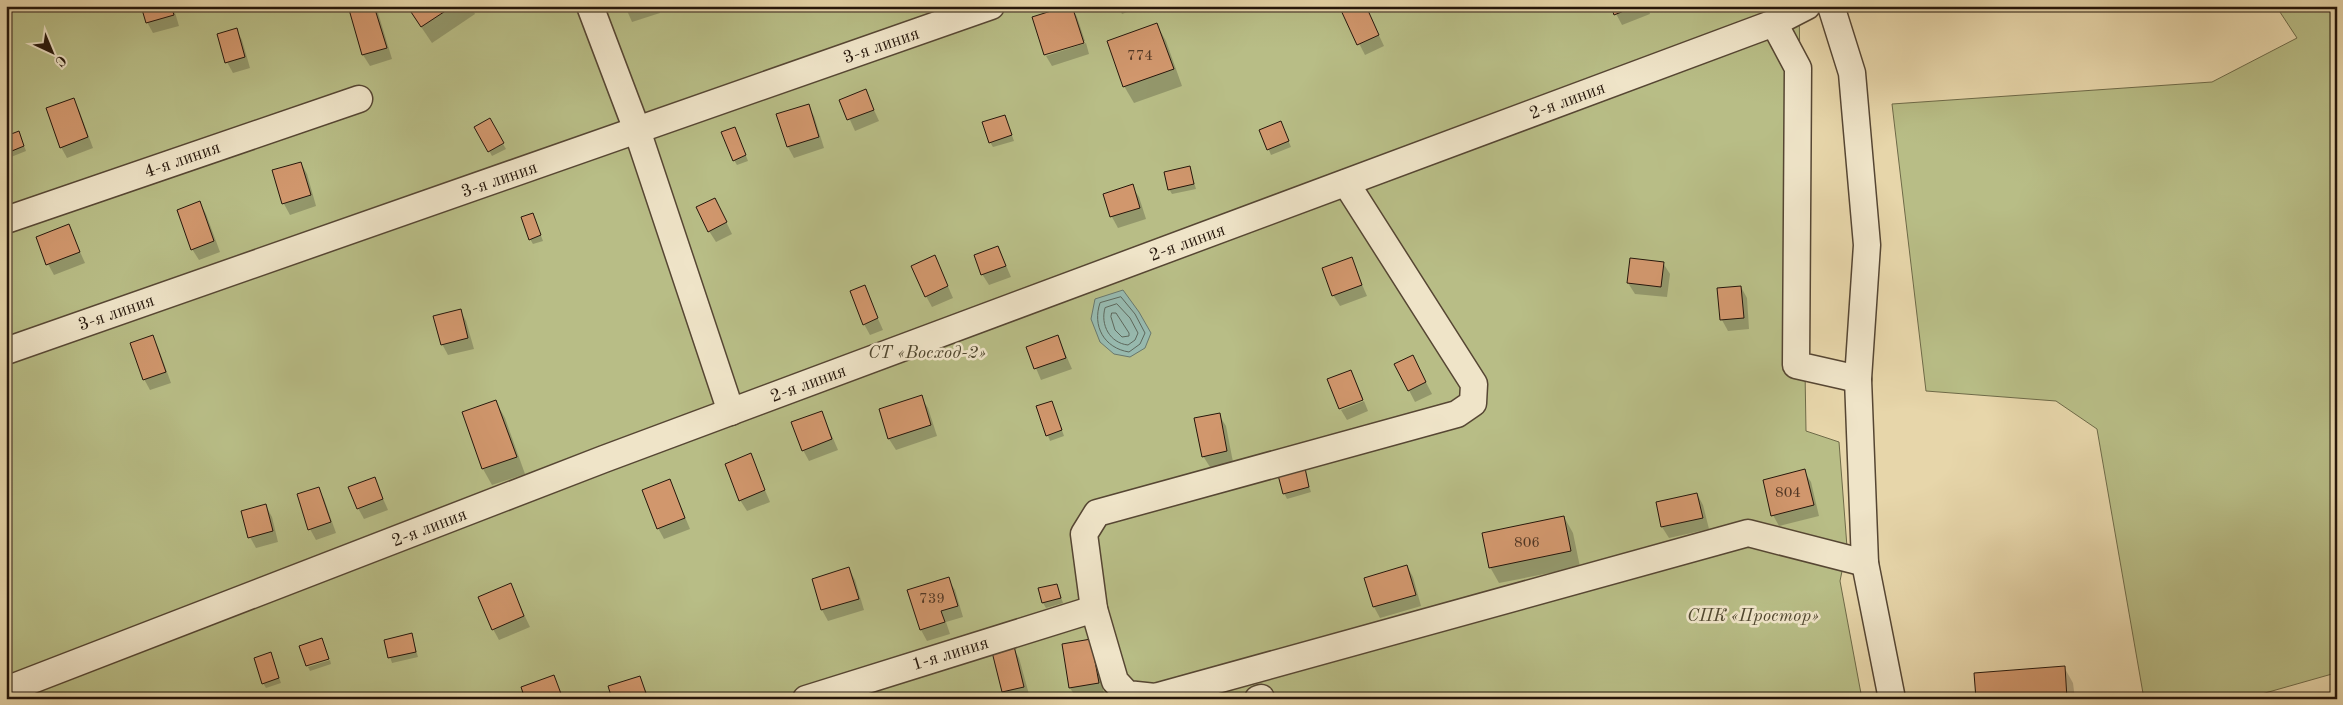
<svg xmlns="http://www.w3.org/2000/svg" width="2343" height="705" font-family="'Old Standard TT',serif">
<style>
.green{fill:#b8bd86;stroke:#6e6a48}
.water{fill:#97b9ae;stroke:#69786d}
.shadow{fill:#0003}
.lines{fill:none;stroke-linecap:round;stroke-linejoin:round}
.shore{stroke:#5e685c;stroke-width:1}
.building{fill:#d1976d;stroke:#25160b}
.street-casing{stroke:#564633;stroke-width:29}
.street{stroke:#efe4c8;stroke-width:26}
.labels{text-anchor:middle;stroke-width:5;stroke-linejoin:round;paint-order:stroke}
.number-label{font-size:15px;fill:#503624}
.street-label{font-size:18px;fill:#25160b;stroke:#efe4c8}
.park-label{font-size:18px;font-style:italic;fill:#514830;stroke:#efe4c8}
</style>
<rect width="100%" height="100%" fill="#e7d6aa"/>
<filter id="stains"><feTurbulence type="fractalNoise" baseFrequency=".004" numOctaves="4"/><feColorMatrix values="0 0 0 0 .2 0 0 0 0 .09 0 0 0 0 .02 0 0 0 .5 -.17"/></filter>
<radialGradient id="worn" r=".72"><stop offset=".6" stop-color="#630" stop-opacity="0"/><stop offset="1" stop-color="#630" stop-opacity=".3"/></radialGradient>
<g class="green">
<polygon points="6,6 1799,6 1806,431 1839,442 1847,547 1840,581 1862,699 6,699"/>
<polygon points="2276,6 2337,6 2337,656 2332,674 2244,699 2144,699 2097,429 2056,401 1926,391 1892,104 2212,82 2297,38"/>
</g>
<polygon class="water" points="1123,290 1139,312 1151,333 1145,348 1130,357 1114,354 1100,342 1091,319 1095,299"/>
<g class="shadow">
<polygon points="142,6 173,6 179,26 153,33 147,22"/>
<polygon points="349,6 376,6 392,59 370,66 363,55"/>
<polygon points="407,6 471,6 475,14 432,43"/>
<polygon points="625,6 658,6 660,13 632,22"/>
<polygon points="875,6 900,6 878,11"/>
<polygon points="1071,6 1077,17 1085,41 1046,54 1046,56 1034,18"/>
<polygon points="1118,6 1132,6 1133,10 1122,14"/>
<polygon points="1340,6 1365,6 1384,46 1365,55"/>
<polygon points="1612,6 1647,6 1650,14 1622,25"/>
<polygon points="1157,25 1166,41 1182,86 1134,103 1124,86"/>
<polygon points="236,29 242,40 250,68 233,73 227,62"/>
<polygon points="1086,43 1089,54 1052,66 1046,56"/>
<polygon points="865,90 879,121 855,131 841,100"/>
<polygon points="73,99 79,110 93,148 67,158 61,147"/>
<polygon points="808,105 814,116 824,148 794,158 788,147 778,115"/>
<polygon points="1005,116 1014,141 993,147 990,142"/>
<polygon points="489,120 506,149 492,156 476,127"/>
<polygon points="1283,128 1291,147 1271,155 1261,130"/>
<polygon points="737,133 748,161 737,165 734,160"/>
<polygon points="6,137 21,138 26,151 11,157 6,147"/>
<polygon points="301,163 307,174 316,206 290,215 284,204 274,171"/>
<polygon points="1190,168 1196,189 1172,194 1169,189"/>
<polygon points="1132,186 1139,197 1146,219 1118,228 1112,217 1104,195"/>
<polygon points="715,199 732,234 716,242 709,231"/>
<polygon points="200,203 206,214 220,252 199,260 192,249"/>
<polygon points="533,214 543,241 533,244 530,239"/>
<polygon points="68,225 85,263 54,275 48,264"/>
<polygon points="998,247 1011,277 989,285 982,274"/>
<polygon points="1351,259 1367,296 1340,306 1333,295"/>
<polygon points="1663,263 1670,274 1667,297 1635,294 1628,283"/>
<polygon points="940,268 953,298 932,307 926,296"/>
<polygon points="864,287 883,330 870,335 864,324"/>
<polygon points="1741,287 1747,298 1749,329 1728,331 1722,320"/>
<polygon points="460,310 466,321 474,349 448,355 442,344"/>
<polygon points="152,336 158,347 171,383 150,390 144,379"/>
<polygon points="1058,337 1072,369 1041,380 1027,347"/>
<polygon points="1413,357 1432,394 1415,402 1396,365"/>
<polygon points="1351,371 1363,398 1340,408"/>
<polygon points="921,397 928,408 937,436 896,450 889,439 880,410"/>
<polygon points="1364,401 1368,411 1347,420 1341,410"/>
<polygon points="496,402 505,418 525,474 492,485 483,469 463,413"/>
<polygon points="1052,402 1064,436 1050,441 1037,407"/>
<polygon points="822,413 838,450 809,461 803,450"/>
<polygon points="1219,415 1226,426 1233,462 1210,467 1203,456"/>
<polygon points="750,455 770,502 747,511 740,500"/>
<polygon points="1304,470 1311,492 1287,499 1284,493"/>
<polygon points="1804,471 1811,482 1819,516 1779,526 1773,515"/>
<polygon points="374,478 388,510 364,519 358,508"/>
<polygon points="670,481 690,529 664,539 658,528"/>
<polygon points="318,488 324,499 336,533 316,540 310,529"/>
<polygon points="1697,494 1703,505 1709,529 1669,538 1662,527"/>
<polygon points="266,506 272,517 278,542 256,548 250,537"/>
<polygon points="1564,517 1573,533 1580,567 1499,583 1490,567"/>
<polygon points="1407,566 1413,577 1421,606 1380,618 1374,607"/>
<polygon points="849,569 855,580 864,610 828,621 822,610 813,580"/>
<polygon points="948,579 955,590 963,617 946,622 950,634 927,641 921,630 909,591"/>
<polygon points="510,585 530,627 499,640 493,629"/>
<polygon points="1057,585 1063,603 1046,608 1043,603"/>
<polygon points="412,635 418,657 392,663 390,657"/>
<polygon points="1013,647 1019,658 1030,698 1007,699 1003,692 993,652"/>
<polygon points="1097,651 1104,694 1077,699 1070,688"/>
<polygon points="271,654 281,683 266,688 263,683"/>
<polygon points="330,660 331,664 310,671 308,667"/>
<polygon points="2064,667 2073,683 2075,699 1978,699"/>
<polygon points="640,677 649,699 613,699"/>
</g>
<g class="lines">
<g class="shore">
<path d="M 1121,297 L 1135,314 L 1145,333 L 1140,344 L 1129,352 C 1104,348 1092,326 1100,303 Z"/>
<path d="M 1117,304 L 1130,318 L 1138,333 L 1135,340 L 1128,345 C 1110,343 1100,325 1105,308 Z"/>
<polygon points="1112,313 1116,313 1129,333 1129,336 1122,337 1115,330 1111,317"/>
</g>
</g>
<g class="building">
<polygon points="141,6 171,6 174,15 146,23"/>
<polygon points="348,6 374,6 387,48 362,55"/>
<polygon points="407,6 453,6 421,27"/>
<polygon points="623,6 642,6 625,11"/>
<polygon points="1067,6 1072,6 1084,43 1044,55 1032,17"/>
<polygon points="1339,6 1366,6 1379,35 1357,45"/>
<polygon points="1611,6 1636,6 1614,15"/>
<polygon points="1157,23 1174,69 1123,87 1107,41"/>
<polygon points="237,28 245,57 225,63 217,34"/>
<polygon points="866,89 874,110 847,120 839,100"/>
<polygon points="74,98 88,137 60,148 46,108"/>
<polygon points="809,104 819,137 787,147 776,114"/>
<polygon points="1005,115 1012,135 989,143 982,122"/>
<polygon points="490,118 504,143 488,152 474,127"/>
<polygon points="1281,121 1289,141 1267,150 1259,130"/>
<polygon points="735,127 746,155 733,161 721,132"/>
<polygon points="19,131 24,146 7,153 6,136"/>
<polygon points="301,162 311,195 282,204 272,170"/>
<polygon points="1190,166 1194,184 1168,190 1164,172"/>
<polygon points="1133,184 1140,208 1110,217 1103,194"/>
<polygon points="715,198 727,222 708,232 696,207"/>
<polygon points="200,201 214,241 191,250 177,210"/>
<polygon points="533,213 541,235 529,240 521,217"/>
<polygon points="69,224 80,252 46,265 36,237"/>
<polygon points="998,246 1006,266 981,275 974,255"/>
<polygon points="935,255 948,286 925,297 911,266"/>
<polygon points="1352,257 1362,285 1332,296 1322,268"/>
<polygon points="1630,258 1664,262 1661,287 1627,283"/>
<polygon points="865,285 878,318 863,325 850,291"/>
<polygon points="1741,286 1744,318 1720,320 1717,288"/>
<polygon points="461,309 468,338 441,345 433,316"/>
<polygon points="153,335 166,372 143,380 130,343"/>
<polygon points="1058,335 1066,358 1034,369 1026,347"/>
<polygon points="1413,355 1426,382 1408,391 1394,364"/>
<polygon points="1351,370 1363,400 1339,409 1327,379"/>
<polygon points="922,395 931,425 888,439 879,409"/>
<polygon points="496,400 517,457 482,469 462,412"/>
<polygon points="1052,401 1062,430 1046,436 1036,406"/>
<polygon points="822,411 832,439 802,451 791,422"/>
<polygon points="1220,413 1227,451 1202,457 1194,418"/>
<polygon points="751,453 765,490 739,501 725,464"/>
<polygon points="1305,468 1309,487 1283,494 1278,475"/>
<polygon points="1805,469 1814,505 1771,516 1763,480"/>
<polygon points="375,477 383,499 357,509 348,487"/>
<polygon points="670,479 685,518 657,529 642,490"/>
<polygon points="319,487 331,522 308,530 297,494"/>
<polygon points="1697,493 1703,518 1661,527 1656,502"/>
<polygon points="266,504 273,531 248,538 241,511"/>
<polygon points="1564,516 1571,551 1489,568 1482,533"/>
<polygon points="1407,565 1416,595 1373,607 1364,578"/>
<polygon points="849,567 859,599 821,610 812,579"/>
<polygon points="949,577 958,606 941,611 945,622 920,630 907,590"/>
<polygon points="511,583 524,616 492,630 478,597"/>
<polygon points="1057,584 1061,598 1042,603 1038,588"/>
<polygon points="412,633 416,652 388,658 384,640"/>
<polygon points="322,638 329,659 306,666 299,646"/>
<polygon points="1091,639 1099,683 1069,688 1062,644"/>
<polygon points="1014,646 1024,687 1002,692 992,652"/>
<polygon points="271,652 279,678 262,684 254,658"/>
<polygon points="2065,666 2067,699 1976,699 1974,673"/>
<polygon points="554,675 563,699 525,699 521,687"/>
<polygon points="640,676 648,699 612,699 608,686"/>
</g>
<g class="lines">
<g class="street-casing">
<g id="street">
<polyline points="590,6 637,130 731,412"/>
<polyline points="1831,6 1852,73 1867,245 1858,379 1865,563 1892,699"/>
<polyline points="1774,23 1798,68 1796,365 1858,379"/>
<polyline points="1346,183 1474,384 1473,403 1457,414 1097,513 1084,534 1094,609 1115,681 1127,694 1155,697 1748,533 1865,563"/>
<polyline points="6,220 359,99"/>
<polyline points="6,351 991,6"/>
<polyline points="6,690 604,459 1774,23 1807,6"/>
<polyline points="806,699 1094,609"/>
<polyline points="1258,699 1261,698"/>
</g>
</g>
<use href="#street" class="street"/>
</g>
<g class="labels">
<g class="number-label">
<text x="1140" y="60">774</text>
<text x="1788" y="497">804</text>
<text x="1527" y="547">806</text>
<text x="932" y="603">739</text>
</g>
<g class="street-label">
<text transform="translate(881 45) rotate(-19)" y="6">3-я линия</text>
<text transform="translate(1567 100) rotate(-20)" y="6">2-я линия</text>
<text transform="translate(182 159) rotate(-19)" y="6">4-я линия</text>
<text transform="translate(499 179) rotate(-19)" y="6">3-я линия</text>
<text transform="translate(1187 242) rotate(-20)" y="6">2-я линия</text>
<text transform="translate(116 312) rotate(-19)" y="6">3-я линия</text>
<text transform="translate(808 383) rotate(-20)" y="6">2-я линия</text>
<text transform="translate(429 527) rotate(-21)" y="6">2-я линия</text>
<text transform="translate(950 653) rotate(-17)" y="6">1-я линия</text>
</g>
<g class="park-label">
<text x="927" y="358">СТ «Восход-2»</text>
<text x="1753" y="621">СПК «Простор»</text>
</g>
</g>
<rect width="2343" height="705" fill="none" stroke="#e7d6aa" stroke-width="25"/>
<rect x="8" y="8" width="2328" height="690" fill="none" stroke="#25160b" stroke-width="2.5"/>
<rect x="12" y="12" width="2318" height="680" fill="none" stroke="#25160b"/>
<g transform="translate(52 52) rotate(136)" stroke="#efe4c8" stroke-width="4" paint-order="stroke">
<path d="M0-4L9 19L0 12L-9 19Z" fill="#25160b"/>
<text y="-8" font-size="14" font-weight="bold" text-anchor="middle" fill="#25160b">С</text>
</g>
<rect width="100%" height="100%" filter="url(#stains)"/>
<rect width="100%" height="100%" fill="url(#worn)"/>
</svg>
